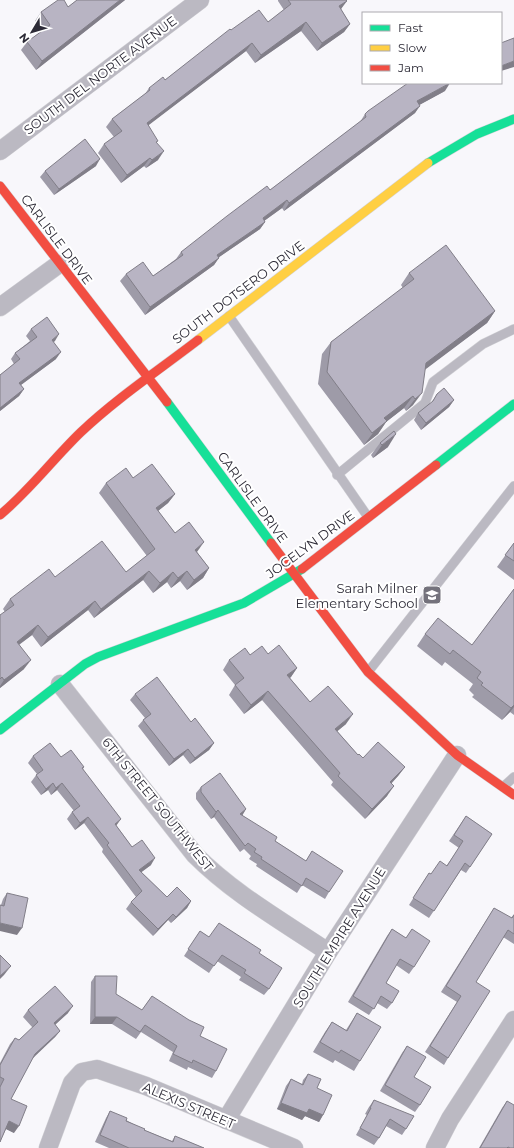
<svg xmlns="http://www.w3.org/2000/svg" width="514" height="1148" font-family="Montserrat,sans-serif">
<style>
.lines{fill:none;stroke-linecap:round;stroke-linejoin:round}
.lane-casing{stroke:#d3d3d7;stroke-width:10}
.street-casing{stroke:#d3d3d7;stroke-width:19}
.fast-casing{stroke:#d3d3d7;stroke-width:10}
.slow-casing{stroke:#d3d3d7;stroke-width:10}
.jam-casing{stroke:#d3d3d7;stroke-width:10}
.lane{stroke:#bbb9c2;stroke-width:9}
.street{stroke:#bbb9c2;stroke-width:18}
.fast{stroke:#16e098;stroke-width:9}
.slow{stroke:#ffcf43;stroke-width:9}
.jam{stroke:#f24e42;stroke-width:9}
.wall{fill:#9e9ba8}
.shaded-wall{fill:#817e88}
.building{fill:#b8b4c3;stroke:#817e88}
.labels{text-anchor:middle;stroke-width:4;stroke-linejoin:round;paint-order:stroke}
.street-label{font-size:13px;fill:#2d2b37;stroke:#fff}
.poi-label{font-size:13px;fill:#2d2b37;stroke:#fff;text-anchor:end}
</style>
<rect width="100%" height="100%" fill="#f8f7fb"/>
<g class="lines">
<g class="lane-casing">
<g id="lane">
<polyline points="229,316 368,517"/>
<polyline points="337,475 425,403 433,382 483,344 514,329"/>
<polyline points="368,672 514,486"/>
<polyline points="503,787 514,777"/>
</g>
</g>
<g class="street-casing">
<g id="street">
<polyline points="0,151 200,0"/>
<polyline points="0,307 59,264"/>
<path d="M 60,684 L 195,855 C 234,894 282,921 328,952"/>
<polyline points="226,1120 328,952 457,755"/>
<polyline points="48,1148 72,1083 82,1072 97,1069 146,1086 294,1148"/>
<polyline points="435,1148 450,1119 514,1020"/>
</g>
</g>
<g class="fast-casing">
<g id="fast">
<polyline points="428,163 477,134 514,119"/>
<polyline points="167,402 271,543"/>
<polyline points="436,465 514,404"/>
<polyline points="0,730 85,664 98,657 244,603 302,569"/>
</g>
</g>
<g class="slow-casing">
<polyline id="slow" points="198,340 428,163"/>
</g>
<g class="jam-casing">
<g id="jam">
<polyline points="0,186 167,402"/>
<path d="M 0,515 C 30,490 53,459 81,432 C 117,398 159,370 198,340"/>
<polyline points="271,543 368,672 457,755 514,795"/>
<polyline points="302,569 436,465"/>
</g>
</g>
<use href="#lane" class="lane"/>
<use href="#street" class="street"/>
<use href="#fast" class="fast"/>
<use href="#slow" class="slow"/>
<use href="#jam" class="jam"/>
</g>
<g class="wall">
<polygon points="77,0 125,0 36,70 21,50 27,42 42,31 35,21 41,12 68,7"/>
<polygon points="278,0 346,0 341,9 350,24 344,32 317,51 301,31 255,63 246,51 148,125 157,143 158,160 146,168 144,166 121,183 98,153 104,144 114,137 106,127 112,119 145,94 149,88 165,80 231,30 268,22 284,10 278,1"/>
<polygon points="445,91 419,105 415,113 284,211 282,208 264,221 265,222 260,229 219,257 214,265 145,315 120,281 126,274 153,276 176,259 181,252 270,190 360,122 365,114"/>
<polygon points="96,166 54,195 40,177 45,171"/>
<polygon points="409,273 495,311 487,323 425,369 413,405 406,411 404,408 386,422 378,434 364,445 318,384 322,354 331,342 403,288 401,285"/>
<polygon points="31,329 55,341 53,342 56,359 21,385 24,389 19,396 0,411 0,375 14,364 11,359 15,353 30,341 26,336"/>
<polygon points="437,394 454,400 449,407 421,430 414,420 418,413 431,403"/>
<polygon points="380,443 388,447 373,458 371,455"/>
<polygon points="133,478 175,494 168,503 158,511 175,533 197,552 209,568 203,578 187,590 180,581 171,588 167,582 153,593 143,580 94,618 88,610 41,647 32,635 19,645 24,669 0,688 0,616 5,612 3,609 10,599 55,577 126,572 147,556 99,493 106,483"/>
<polygon points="514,543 514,580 497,567"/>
<polygon points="514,589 514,715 510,712 502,720 472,697 474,695 469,690 473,684 445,662 442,666 417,646 425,634 472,645"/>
<polygon points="268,654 297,668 290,678 310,702 346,724 337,731 358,755 363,758 405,767 398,776 391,784 387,796 365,819 331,785 333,782 262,700 244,714 229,695 235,685 223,670 229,660 250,655"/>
<polygon points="135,694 191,722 214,743 209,750 190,764 183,755 169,766 138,726 145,718 130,700"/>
<polygon points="33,756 61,757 84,767 83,769 116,825 132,847 151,865 141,872 167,897 191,901 187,908 171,923 168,920 153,936 126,909 131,902 136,897 102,852 103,849 84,823 75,830 67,819 72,812 74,811 57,790 51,795 48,790 41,795 31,782 37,774 28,763"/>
<polygon points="201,787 246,809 242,815 275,841 306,861 312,851 329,892 325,899 302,885 297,893 256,866 257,864 249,859 251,856 244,849 240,852 214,817 211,819 196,799 196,793"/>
<polygon points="466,816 492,834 466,873 461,870 429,918 409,905 429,873 431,874 447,865 459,848 449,841"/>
<polygon points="7,893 17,935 1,905 3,899"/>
<polygon points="494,908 511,918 514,914 514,944 503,937 476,982 448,1058 444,1065 425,1052 457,1002 441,992"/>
<polygon points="392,929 406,938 412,929 414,967 409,974 396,965 386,983 392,1003 387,1009 377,1003 369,1015 348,1002 387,936"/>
<polygon points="200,931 209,937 259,953 269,989 264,995 239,980 241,977 217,961 209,973 184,956"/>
<polygon points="95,976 116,994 142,1010 152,996 200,1036 216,1071 212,1078 188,1067 187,1070 169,1061 173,1052 141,1032 136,1039 112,1024 90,1024 91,982"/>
<polygon points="28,1010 68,1013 55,1025 60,1031 55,1037 32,1058 11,1099 14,1133 6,1129 0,1142 0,1063 10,1044 15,1038 19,1040 33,1028 23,1017"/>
<polygon points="357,1013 360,1061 354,1071 335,1060 333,1063 313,1052 325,1032 332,1022 346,1030"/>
<polygon points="407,1046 414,1077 420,1105 415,1112 380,1091 402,1053"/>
<polygon points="308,1074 317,1088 323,1115 319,1122 305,1116 302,1120 277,1109 286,1086 291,1079 302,1084 303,1080"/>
<polygon points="374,1100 406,1129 402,1135 386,1126 379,1138 374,1145 356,1135 367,1115 365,1114 369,1107"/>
<polygon points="507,1101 514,1148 479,1148 502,1108"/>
<polygon points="110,1111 144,1130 172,1141 175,1136 204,1148 109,1148 95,1142 106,1118"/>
</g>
<g class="shaded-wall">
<polygon points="120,0 125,0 36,70 42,61"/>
<polygon points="347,1 341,9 333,15 339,6"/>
<polygon points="306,22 301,31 255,63 261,55"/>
<polygon points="350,24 344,32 317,51 322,43"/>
<polygon points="252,43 246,51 141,131 147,123"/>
<polygon points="514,61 514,67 501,71 501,66"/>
<polygon points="450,83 445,91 412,109 417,101"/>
<polygon points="420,106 415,113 284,211 289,203"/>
<polygon points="164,151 158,160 146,168 152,160"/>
<polygon points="150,158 144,166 121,183 127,175"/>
<polygon points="100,159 96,166 54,195 59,189"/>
<polygon points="287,200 282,208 257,226 263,218"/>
<polygon points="265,222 260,229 212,262 217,255"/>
<polygon points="219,258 214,265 145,315 150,307"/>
<polygon points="495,311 487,323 418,375 426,363"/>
<polygon points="59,334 55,341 47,346 52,340"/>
<polygon points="61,352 56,359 14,390 19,383"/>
<polygon points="24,389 19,396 0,411 0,408"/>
<polygon points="422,393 413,405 406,411 415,399"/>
<polygon points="413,396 404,408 386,422 378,434 364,445 384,418"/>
<polygon points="454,400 449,407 421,430 426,423"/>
<polygon points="396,434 388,447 373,458 382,445"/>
<polygon points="175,494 168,503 149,518 156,508"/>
<polygon points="204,542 197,552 188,559 195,550"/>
<polygon points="209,568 203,578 187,590 194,580"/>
<polygon points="149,571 143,580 94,618 101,609"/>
<polygon points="187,571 180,581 171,588 178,578"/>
<polygon points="173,572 167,582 153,593 160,583"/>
<polygon points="95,601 88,610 41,647 48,637"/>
<polygon points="38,625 32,635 10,651 17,642"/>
<polygon points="31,660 24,669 0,688 0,686 4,680"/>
<polygon points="297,668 291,677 281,685 287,675"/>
<polygon points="268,691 262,700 244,714 251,705"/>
<polygon points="514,705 514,707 510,712 502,720 511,708"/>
<polygon points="353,714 346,724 328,739 335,729"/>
<polygon points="214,743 209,750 190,764 195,758"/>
<polygon points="188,749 183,755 169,766 174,759"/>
<polygon points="405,767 398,776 383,792 390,782"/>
<polygon points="53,783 48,790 41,795 46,789"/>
<polygon points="62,783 57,790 51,795 56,788"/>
<polygon points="394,786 387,796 365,819 372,809"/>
<polygon points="246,809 242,816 240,814"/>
<polygon points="218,810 214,817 211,819 216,812"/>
<polygon points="88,817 84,823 75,830 80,823"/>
<polygon points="121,819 116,826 115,824"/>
<polygon points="155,858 151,865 135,877 139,870"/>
<polygon points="191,901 187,908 171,923 176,917"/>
<polygon points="173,914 168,920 153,936 158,929"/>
<polygon points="0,923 22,928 17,935 0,931"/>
<polygon points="11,966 4,975 0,979 0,976"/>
<polygon points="73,1006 68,1013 49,1030 54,1023"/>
<polygon points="95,1017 117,1017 112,1024 90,1024"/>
<polygon points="60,1031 55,1037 30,1061 35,1054"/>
<polygon points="281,1103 309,1109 323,1115 319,1122 305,1116 302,1120 277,1109"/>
<polygon points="9,1121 19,1126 14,1133 4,1128"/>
</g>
<g class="building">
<polygon points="58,0 64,0 68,7 77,0 120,0 42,61 27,42 50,25 41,12"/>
<polygon points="288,0 346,0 347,1 339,6 350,24 322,43 306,22 261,55 252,43 147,123 158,141 156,142 164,151 152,160 150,158 127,175 104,144 122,131 112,119 150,90 149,88 163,77 165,80 230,29 231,30 259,10 268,22 291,4"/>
<polygon points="514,38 514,61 501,66 501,43"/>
<polygon points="408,83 450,83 417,101 420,106 289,203 287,200 263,218 265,222 217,255 219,258 150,307 126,274 143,262 153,276 183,255 181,252 227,216 267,186 270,190 366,117 365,114 368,111"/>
<polygon points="85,139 100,159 59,189 45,171"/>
<polygon points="446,245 495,311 426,363 422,393 415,399 413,396 384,418 387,421 372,433 327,372 331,342 414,279 409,273"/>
<polygon points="47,317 59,334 52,340 61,352 19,383 24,389 0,408 0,375 20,359 15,353 37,337 31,329"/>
<polygon points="444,388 454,400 426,423 418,413 433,401 437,394"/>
<polygon points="394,431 396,434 382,445 380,443"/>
<polygon points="152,464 175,494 156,508 175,533 189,522 204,542 195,550 209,568 194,580 187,571 178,578 173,572 160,583 149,571 101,609 95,601 48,637 38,625 17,642 31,660 4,680 2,677 0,679 0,615 14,605 10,599 49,569 55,577 102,541 126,572 155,549 106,483 126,468 133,478"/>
<polygon points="514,543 514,561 505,555"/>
<polygon points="514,589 514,705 511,708 481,685 483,683 477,678 481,672 453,650 450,654 425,634 438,618 472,645"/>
<polygon points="279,645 297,668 287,675 310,702 328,686 353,714 335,729 358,755 359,754 363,758 378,742 405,767 390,782 394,786 372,809 338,776 340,773 268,691 251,705 235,685 244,678 229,660 245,648 250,655 262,646 268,654"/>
<polygon points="157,677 191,722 195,718 214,743 195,758 188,749 174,759 143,720 151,714 135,694"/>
<polygon points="50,743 61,757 71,750 84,767 82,768 121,819 115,824 132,847 142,840 155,858 139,870 167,897 177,887 191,901 176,917 173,914 158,929 131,902 142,891 107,845 109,843 88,817 80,823 72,812 80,806 62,783 56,788 53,783 46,789 36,775 43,770 33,756"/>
<polygon points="220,773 246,809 240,814 277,837 275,841 306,861 312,851 343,871 329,892 306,878 302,886 261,859 262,857 254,852 256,849 248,843 245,846 218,810 216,812 201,792 201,787"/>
<polygon points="466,816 492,834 470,867 465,863 434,911 413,898 429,873 431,874 440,861 447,866 463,841 454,835"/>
<polygon points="7,893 28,898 22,928 0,923 0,905 4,906"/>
<polygon points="494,908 512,918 514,915 514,934 508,930 476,982 490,991 448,1058 430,1046 461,996 446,986"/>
<polygon points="219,923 261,950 259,953 282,968 269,989 244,973 246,970 222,955 214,966 188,949 200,931 209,937"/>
<polygon points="392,929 406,938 412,929 430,941 414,967 400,959 386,983 399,991 392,1003 381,996 374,1009 353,996"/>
<polygon points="0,955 11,966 0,976"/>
<polygon points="95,976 117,976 116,994 142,1010 152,996 189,1020 204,1027 200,1036 227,1049 216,1071 193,1060 192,1063 173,1054 177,1046 145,1025 140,1032 117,1017 95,1017"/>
<polygon points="55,986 73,1006 54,1023 60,1031 35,1054 11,1099 27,1106 19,1126 9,1121 0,1142 0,1087 4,1079 0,1077 0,1065 15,1038 19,1040 38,1022 28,1010"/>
<polygon points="357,1013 381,1027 360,1061 341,1050 339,1053 320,1042 332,1022 347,1031"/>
<polygon points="407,1046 426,1057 414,1077 431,1087 420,1105 385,1085"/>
<polygon points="308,1074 321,1079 317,1088 332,1095 323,1115 309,1109 307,1113 281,1103 291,1079 303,1085"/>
<polygon points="374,1100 414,1116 406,1129 390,1119 379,1138 360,1128 371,1108 370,1108"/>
<polygon points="507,1101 514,1105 514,1148 510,1148 508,1147 507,1148 480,1148"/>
<polygon points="110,1111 127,1118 126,1121 145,1129 144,1130 173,1142 175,1136 204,1148 129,1148 100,1135"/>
</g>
<defs>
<g id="school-square" transform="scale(1)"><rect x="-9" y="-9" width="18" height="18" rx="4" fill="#74727c" stroke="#fff"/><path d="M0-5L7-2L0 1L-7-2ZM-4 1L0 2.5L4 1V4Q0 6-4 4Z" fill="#fff"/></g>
</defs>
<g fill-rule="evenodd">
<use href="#school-square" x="432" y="595"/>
</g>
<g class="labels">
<g class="street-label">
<text transform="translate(100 75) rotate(-37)" y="5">SOUTH DEL NORTE AVENUE</text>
<text transform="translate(57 239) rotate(53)" y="5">CARLISLE DRIVE</text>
<text transform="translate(238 292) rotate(-37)" y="5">SOUTH DOTSERO DRIVE</text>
<text transform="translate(253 497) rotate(54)" y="5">CARLISLE DRIVE</text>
<text transform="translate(310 544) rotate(-36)" y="5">JOCELYN DRIVE</text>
<text transform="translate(158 804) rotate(51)" y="5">6TH STREET SOUTHWEST</text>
<text transform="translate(339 937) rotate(-58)" y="5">SOUTH EMPIRE AVENUE</text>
<text transform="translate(189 1105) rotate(23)" y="5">ALEXIS STREET</text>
</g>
<g class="poi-label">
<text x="418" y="593">Sarah Milner<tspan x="418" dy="15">Elementary School</tspan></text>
</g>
</g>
<rect x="362" y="12" width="140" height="72" fill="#ffffff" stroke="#abaaaf"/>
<rect x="370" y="25" width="20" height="6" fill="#16e098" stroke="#abaaaf"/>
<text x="398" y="32" font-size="12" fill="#2d2b37">Fast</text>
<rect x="370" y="45" width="20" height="6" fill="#ffcf43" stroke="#abaaaf"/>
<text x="398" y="52" font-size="12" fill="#2d2b37">Slow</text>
<rect x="370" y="65" width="20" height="6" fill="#f24e42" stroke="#abaaaf"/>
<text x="398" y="72" font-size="12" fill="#2d2b37">Jam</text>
<g transform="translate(32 32) rotate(232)" stroke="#ffffff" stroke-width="3" paint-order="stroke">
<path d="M0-3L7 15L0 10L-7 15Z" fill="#2d2b37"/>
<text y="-6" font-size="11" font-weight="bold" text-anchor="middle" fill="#2d2b37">N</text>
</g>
</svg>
